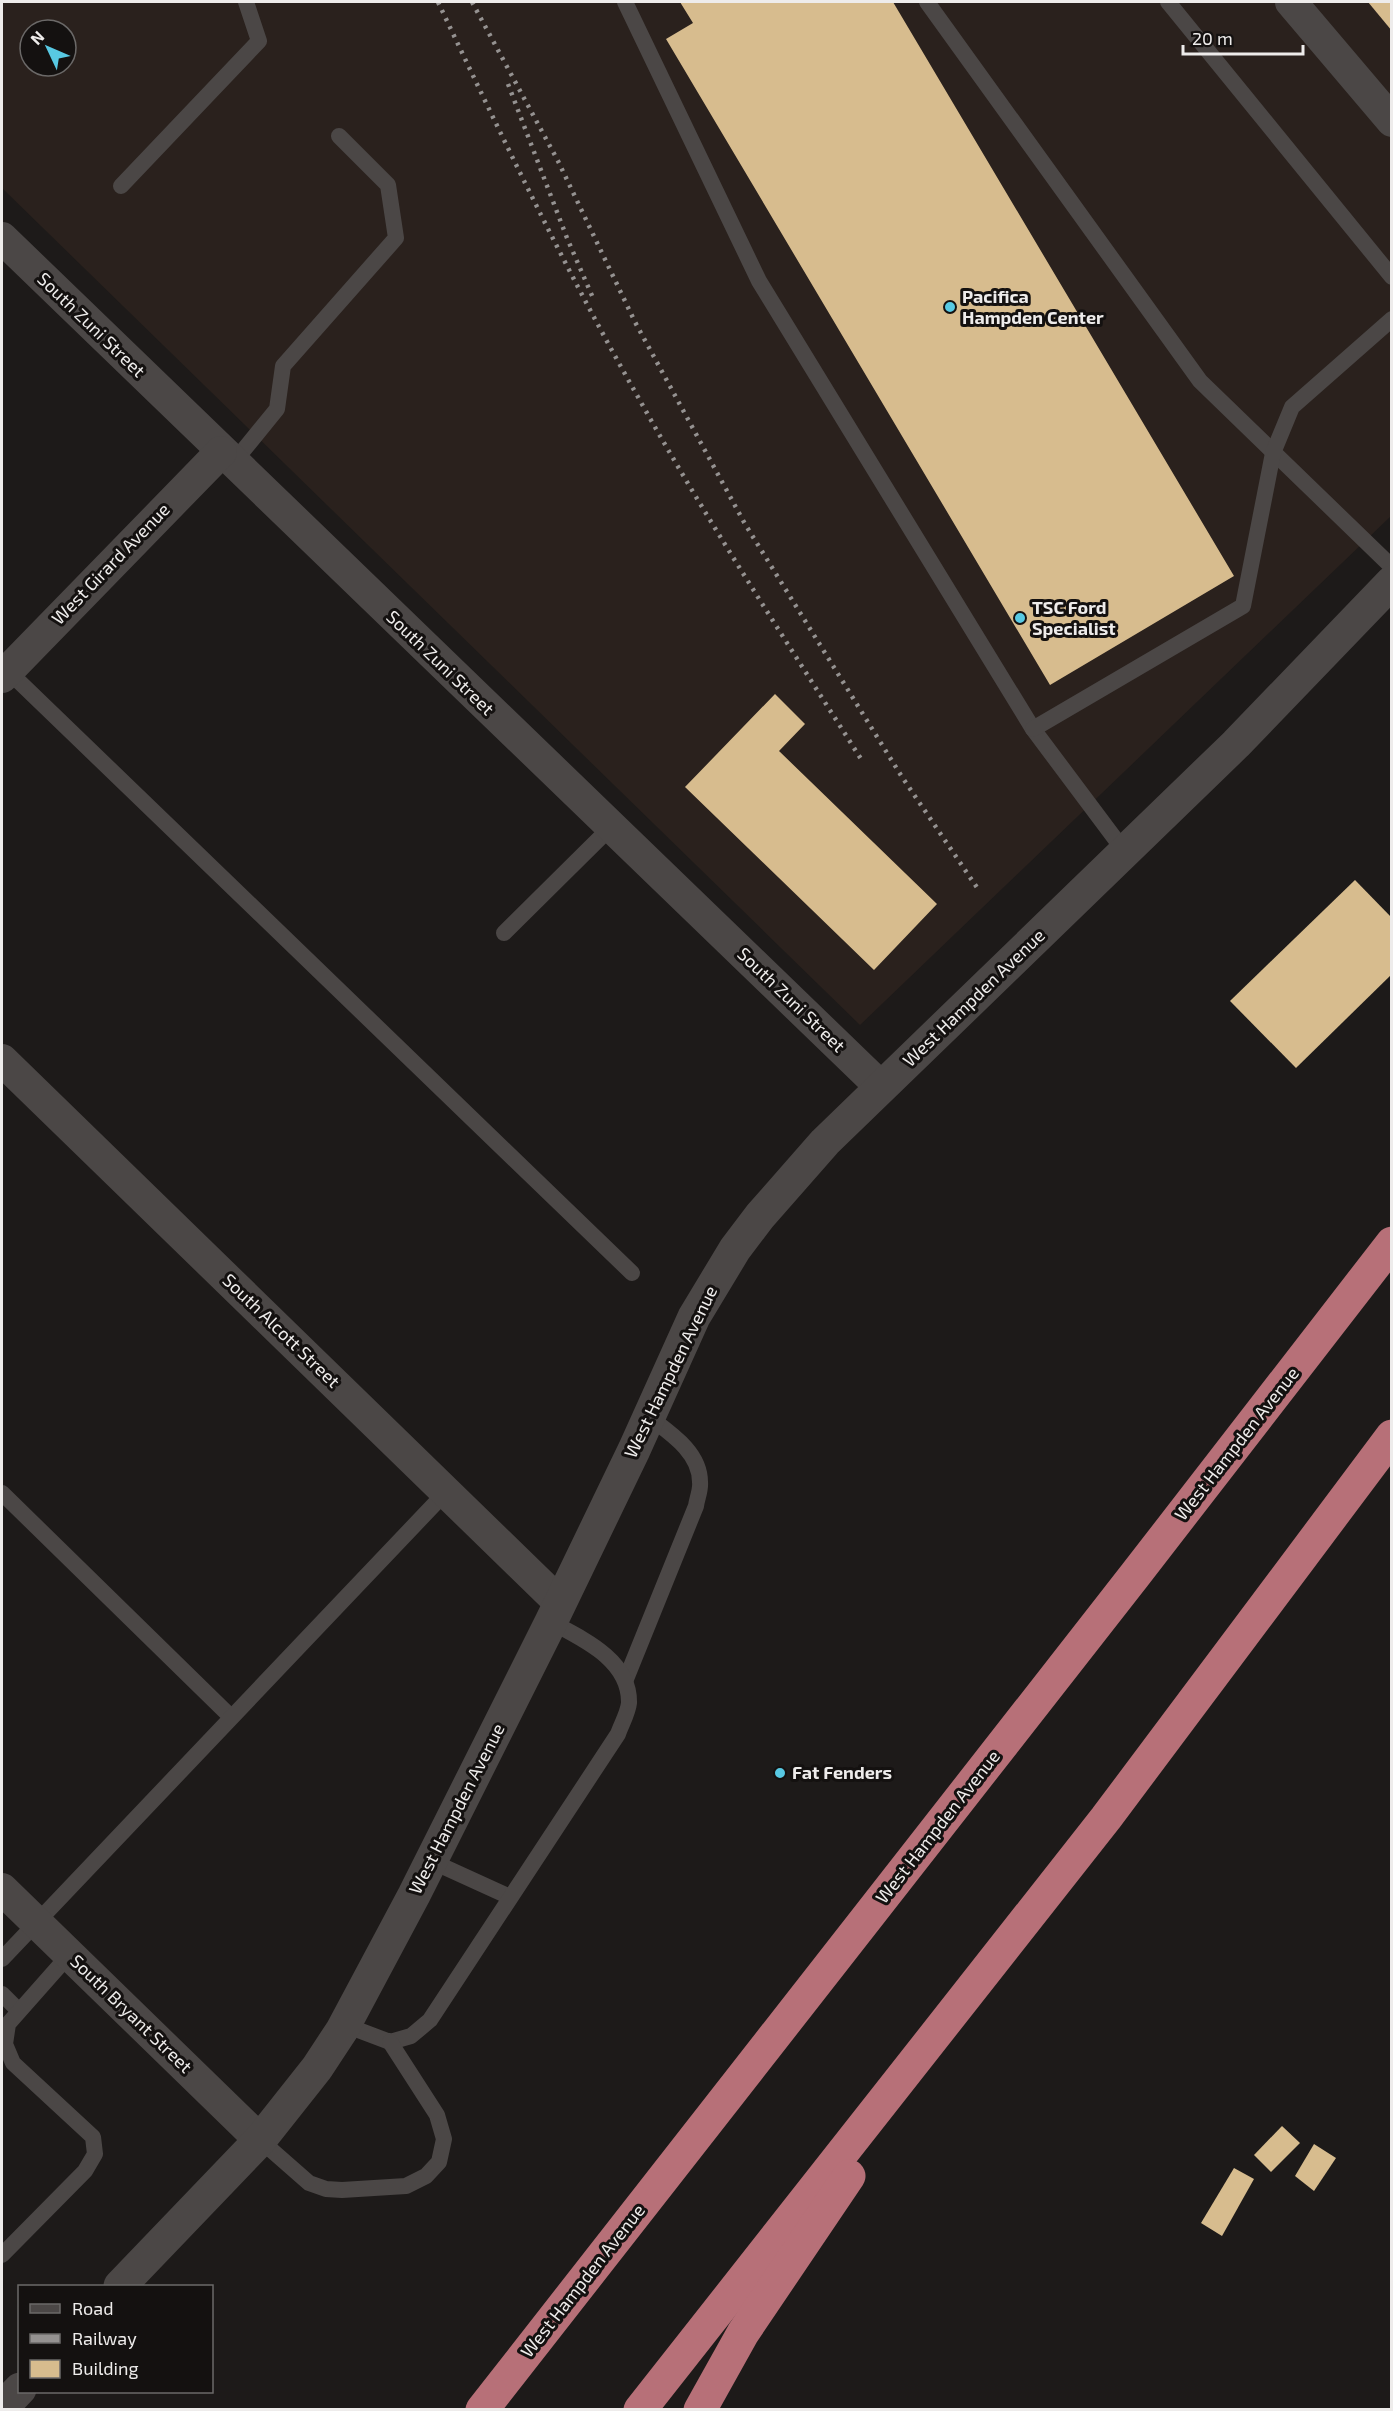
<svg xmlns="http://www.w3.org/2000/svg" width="1393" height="2411" font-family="'Exo 2',sans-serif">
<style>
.built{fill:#2a211d;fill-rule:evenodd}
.building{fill:#d7bc8e}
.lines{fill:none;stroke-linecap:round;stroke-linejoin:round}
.service{stroke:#4b4746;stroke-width:16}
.minor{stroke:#4b4746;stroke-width:32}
.tertiary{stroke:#4b4746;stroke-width:33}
.trunk{stroke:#b77078;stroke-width:33}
.rail{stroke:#959291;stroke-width:4.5;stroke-dasharray:3 6;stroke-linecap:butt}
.poi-dot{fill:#58c9e3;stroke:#141110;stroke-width:2}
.labels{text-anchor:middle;stroke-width:6;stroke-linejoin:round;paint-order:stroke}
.poi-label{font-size:18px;font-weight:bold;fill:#eeeceb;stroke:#141110;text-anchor:start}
.street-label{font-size:18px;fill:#eeeceb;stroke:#141110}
</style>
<rect width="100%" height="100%" fill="#1d1a19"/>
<path class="built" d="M 2,2 L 1391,2 L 1391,516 L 860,1025 L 2,188 ZM 30,30 L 66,30 L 66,66 L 30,66 Z"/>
<g class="building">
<polygon points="680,2 893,2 1234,576 1050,685 666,39 693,23"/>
<polygon points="1368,2 1392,2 1392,31"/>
<polygon points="775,694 805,724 779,751 937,904 874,970 685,787"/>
<polygon points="1355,880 1392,918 1392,974 1296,1068 1230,1001"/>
<polygon points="1282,2126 1300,2143 1271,2172 1254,2155"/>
<polygon points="1314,2144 1336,2158 1314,2191 1295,2176"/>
<polygon points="1234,2168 1254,2179 1222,2236 1201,2223"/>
</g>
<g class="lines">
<g class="service">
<polyline points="625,2 759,281 1033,729 1125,852"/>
<polyline points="927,2 1200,381 1392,567"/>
<polyline points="1168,2 1392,277"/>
<polyline points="121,186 259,41 246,2"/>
<polyline points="233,463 277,409 283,366 396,238 388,185 339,136"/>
<polyline points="4,667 632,1273"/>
<polyline points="1033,729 1243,606 1273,453 1292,407 1392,319"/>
<polyline points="504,933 611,827"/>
<polyline points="2,1493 231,1717"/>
<path d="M 626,1679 L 696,1506 C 697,1498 701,1490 700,1482 C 700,1452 670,1433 649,1417"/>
<polyline points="431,1861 510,1897"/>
<polyline points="2,1959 446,1492"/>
<polyline points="2,1994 18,2010"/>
<path d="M 345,2025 L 390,2042 L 411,2036 L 430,2020 L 618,1734 C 621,1725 628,1713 629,1703 C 630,1660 583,1639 551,1622"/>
<polyline points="260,2140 309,2183 326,2189 342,2190 406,2186 426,2176 439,2162 444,2139 437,2115 390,2042"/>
<polyline points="2,2255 85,2171 95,2154 93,2137 13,2063 5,2044 8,2024 69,1955"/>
</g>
<g class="minor">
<polyline points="1291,2 1392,121"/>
<polyline points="2,238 881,1087"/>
<polyline points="2,677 221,452"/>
<polyline points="2,1060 560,1603"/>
<polyline points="2,1889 260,2140"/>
</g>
<g class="tertiary">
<polyline points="120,2286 260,2140 317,2068 342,2030 414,1895 551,1622 634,1450 694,1317 735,1249 760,1216 825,1142 1236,744 1392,582"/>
<polyline points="2,2408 20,2389"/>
</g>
<g class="trunk">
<polyline points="482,2410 1135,1575 1392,1243"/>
<polyline points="640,2410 1106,1818 1392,1436"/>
<polyline points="700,2410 743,2333 849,2176"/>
</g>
<g class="rail">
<path d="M 438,2 C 501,135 565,269 638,397 C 707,521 785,639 861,759"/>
<polyline points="472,2 558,161 635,322 745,524 902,777 980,892"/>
<polyline points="508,84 567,238 593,298"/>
</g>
</g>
<g class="poi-dot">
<circle cx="950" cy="307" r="6"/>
<circle cx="1020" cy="618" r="6"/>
<circle cx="780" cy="1773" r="6"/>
</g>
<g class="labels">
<g class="poi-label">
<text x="962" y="303">Pacifica<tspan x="962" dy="21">Hampden Center</tspan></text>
<text x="1032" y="614">TSC Ford<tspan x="1032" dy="21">Specialist</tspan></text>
<text x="792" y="1779">Fat Fenders</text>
</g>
<g class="street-label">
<text transform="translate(91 325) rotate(44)" y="6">South Zuni Street</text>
<text transform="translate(111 564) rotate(-46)" y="6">West Girard Avenue</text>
<text transform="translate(440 663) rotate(44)" y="6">South Zuni Street</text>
<text transform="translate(974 998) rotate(-44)" y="6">West Hampden Avenue</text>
<text transform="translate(791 1000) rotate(44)" y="6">South Zuni Street</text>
<text transform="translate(281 1331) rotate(44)" y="6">South Alcott Street</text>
<text transform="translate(671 1372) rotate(-64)" y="6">West Hampden Avenue</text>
<text transform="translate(1237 1444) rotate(-52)" y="6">West Hampden Avenue</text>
<text transform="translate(457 1809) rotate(-63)" y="6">West Hampden Avenue</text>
<text transform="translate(938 1827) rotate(-52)" y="6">West Hampden Avenue</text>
<text transform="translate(131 2014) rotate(44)" y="6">South Bryant Street</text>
<text transform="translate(583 2281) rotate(-52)" y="6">West Hampden Avenue</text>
</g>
</g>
<rect width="1393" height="2411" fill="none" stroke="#eeeceb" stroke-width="6"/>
<rect x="18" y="2285" width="195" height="108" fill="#141110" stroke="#6b6968" stroke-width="1.5"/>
<rect x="30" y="2304" width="30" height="9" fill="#4b4746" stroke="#6b6968" stroke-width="1.5"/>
<text x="72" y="2315" font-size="18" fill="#eeeceb">Road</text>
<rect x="30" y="2334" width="30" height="9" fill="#959291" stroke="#6b6968" stroke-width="1.5"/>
<text x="72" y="2345" font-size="18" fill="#eeeceb">Railway</text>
<rect x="30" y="2360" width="30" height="18" fill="#d7bc8e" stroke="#6b6968" stroke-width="1.5"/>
<text x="72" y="2375" font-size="18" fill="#eeeceb">Building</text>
<g transform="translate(48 48) rotate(314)"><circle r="28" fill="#141110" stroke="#6b6968" stroke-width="1.5"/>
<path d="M0-4.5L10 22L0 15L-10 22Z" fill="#58c9e3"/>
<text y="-9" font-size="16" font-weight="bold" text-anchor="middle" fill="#eeeceb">N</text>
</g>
<path d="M1183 45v9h120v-9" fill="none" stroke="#eeeceb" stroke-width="3"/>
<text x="1192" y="45" font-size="18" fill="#eeeceb" stroke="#141110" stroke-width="4.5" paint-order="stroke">20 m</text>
</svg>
